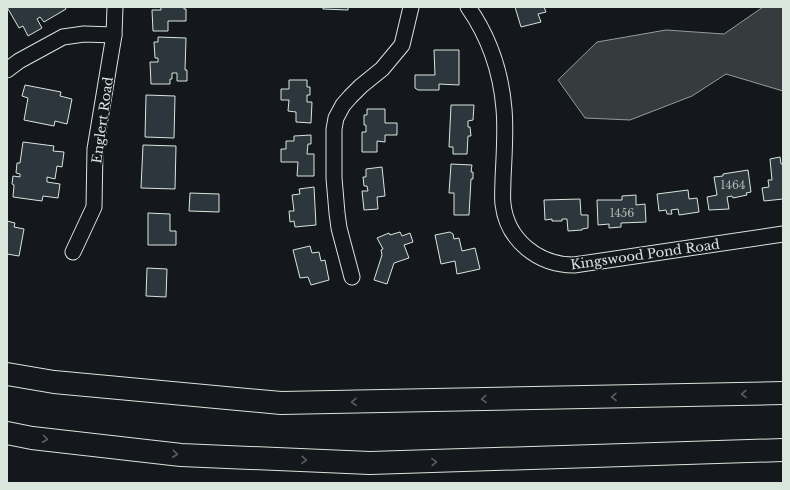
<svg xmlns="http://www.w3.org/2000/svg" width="790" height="490" font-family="'Libre Baskerville',serif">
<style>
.water{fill:#363b3e;stroke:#939e99}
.building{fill:#2c363c;stroke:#d8e6dc}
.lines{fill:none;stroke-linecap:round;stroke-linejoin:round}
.minor-casing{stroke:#d8e6dc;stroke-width:17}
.highway-casing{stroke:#d8e6dc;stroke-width:24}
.minor{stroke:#14181c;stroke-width:15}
.highway{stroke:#14181c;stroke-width:22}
.oneway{stroke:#59605f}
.labels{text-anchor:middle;stroke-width:3;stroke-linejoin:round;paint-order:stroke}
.number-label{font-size:11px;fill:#adbab4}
.street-label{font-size:13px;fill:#d8e6dc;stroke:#14181c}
</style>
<rect width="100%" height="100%" fill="#14181c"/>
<polygon class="water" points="763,7 783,7 783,91 726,74 692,96 630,120 585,118 558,80 597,42 666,30 724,34"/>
<g class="building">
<polygon points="7,7 65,7 66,9 44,22 40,17 37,19 42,28 28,36 23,26 19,28"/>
<polygon points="161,7 184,7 184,9 186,9 186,21 168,21 168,31 153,31 152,10 161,10"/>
<polygon points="323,7 348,7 348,10 323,9"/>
<polygon points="515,7 544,7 546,12 538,14 541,22 521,27"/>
<polygon points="158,37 186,38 185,70 187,70 187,81 177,81 177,73 172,73 172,79 170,79 170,84 151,84 150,62 158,62 158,58 155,58 154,42 158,42"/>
<polygon points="434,50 459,50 459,85 439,84 439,90 418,90 415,88 415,75 435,75"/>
<polygon points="289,80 307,80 307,87 310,87 310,95 307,95 307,102 312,102 311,123 296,122 296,112 288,111 289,100 281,100 281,89 289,89"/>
<polygon points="25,85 61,92 60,96 72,99 67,124 55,121 54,126 24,120 28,98 22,96"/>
<polygon points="146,95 175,96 174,138 145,137"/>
<polygon points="451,105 474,105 473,120 468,121 468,127 470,127 471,136 468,136 467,154 453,154 453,147 449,147"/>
<polygon points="367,109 385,109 385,123 397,123 397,135 385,135 385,142 377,141 377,152 362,152 362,132 366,132 366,125 364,125 364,115 367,115"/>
<polygon points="311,135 311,144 308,144 307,154 314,154 314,176 297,176 298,162 281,162 281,149 286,149 286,141 294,141 294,136"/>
<polygon points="23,142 54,146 53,151 64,152 62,167 57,166 55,179 47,177 47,182 60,184 58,198 43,196 42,201 13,197 14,185 12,184 13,176 20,177 20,174 16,173 17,163 20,163"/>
<polygon points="143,145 176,146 175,189 141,188"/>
<polygon points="780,157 781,164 783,164 783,199 764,201 762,188 769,187 768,180 772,180 770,159"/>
<polygon points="451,164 472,165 471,172 473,172 473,179 471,179 469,215 454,215 454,193 449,193"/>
<polygon points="382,167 385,196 377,197 378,209 364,210 362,191 368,191 367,186 364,186 363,177 366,177 366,169"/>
<polygon points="748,170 751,192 746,193 747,195 733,198 732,196 727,197 729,209 709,210 707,197 717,195 714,177 723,176 723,174"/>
<polygon points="314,187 316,225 295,227 294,221 290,222 289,211 294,211 292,195 300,194 299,189"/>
<polygon points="688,190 689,199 697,198 699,212 679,215 678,209 671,210 672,214 667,214 666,210 659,211 657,194"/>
<polygon points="190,193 219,194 219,212 189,211"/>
<polygon points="636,195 636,205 645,204 646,222 621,223 621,227 609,228 609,224 598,225 597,200 622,200 622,196"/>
<polygon points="580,199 581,215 588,215 588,228 582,229 582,230 568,231 567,219 562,219 562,221 552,221 552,219 545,220 544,200"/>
<polygon points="148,213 170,214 170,231 176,231 176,245 148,245"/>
<polygon points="7,221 15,223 14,227 24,229 19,256 7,254"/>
<polygon points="400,232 402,236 410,233 413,242 404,245 409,258 394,263 387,284 374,280 382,255 381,250 383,249 377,238 389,233 390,235"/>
<polygon points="450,232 453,234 454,239 459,238 462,251 475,248 480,269 457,274 455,261 441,264 435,235"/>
<polygon points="310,246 312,253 319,252 321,261 325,260 329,280 311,285 308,277 300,278 293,250"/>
<polygon points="147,268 167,269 166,297 146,296"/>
</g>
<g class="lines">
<g class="minor-casing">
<g id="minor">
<path d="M 468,7 C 489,37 501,72 504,109 C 506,132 504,156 503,179 C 503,187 502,196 503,204 C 507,240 538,265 574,265 L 783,234"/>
<polyline points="7,70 19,61 63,37 84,34 114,35"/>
<polyline points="73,252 94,207 95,149 114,35 115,7"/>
<polyline points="352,277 339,228 337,213 334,178 334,129 336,118 343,105 350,97 361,86 382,69 402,45 411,7"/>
</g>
</g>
<g class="highway-casing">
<g id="highway">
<polyline points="7,374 54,382 281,403 783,393"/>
<polyline points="7,433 32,438 181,455 370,463 783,450"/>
</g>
</g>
<use href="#minor" class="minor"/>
<use href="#highway" class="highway"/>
</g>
<defs><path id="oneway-chevron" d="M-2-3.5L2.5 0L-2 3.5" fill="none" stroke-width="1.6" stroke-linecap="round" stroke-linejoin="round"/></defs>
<g class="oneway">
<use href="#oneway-chevron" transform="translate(744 394) rotate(179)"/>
<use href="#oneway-chevron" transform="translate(614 397) rotate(179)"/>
<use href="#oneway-chevron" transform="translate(484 399) rotate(179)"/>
<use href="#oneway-chevron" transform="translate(354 402) rotate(179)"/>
<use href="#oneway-chevron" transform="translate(45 439) rotate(7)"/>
<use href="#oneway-chevron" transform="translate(175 454) rotate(6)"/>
<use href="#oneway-chevron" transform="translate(304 460) rotate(3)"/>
<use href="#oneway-chevron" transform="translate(434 462) rotate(-2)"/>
</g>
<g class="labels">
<g class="number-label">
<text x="733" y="189">1464</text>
<text x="622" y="217">1456</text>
</g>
<g class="street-label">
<text transform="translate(102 120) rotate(-82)" y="5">Englert Road</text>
<text transform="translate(645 254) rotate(-8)" y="5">Kingswood Pond Road</text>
</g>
</g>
<rect width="790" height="490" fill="none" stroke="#d8e6dc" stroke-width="16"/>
</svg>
